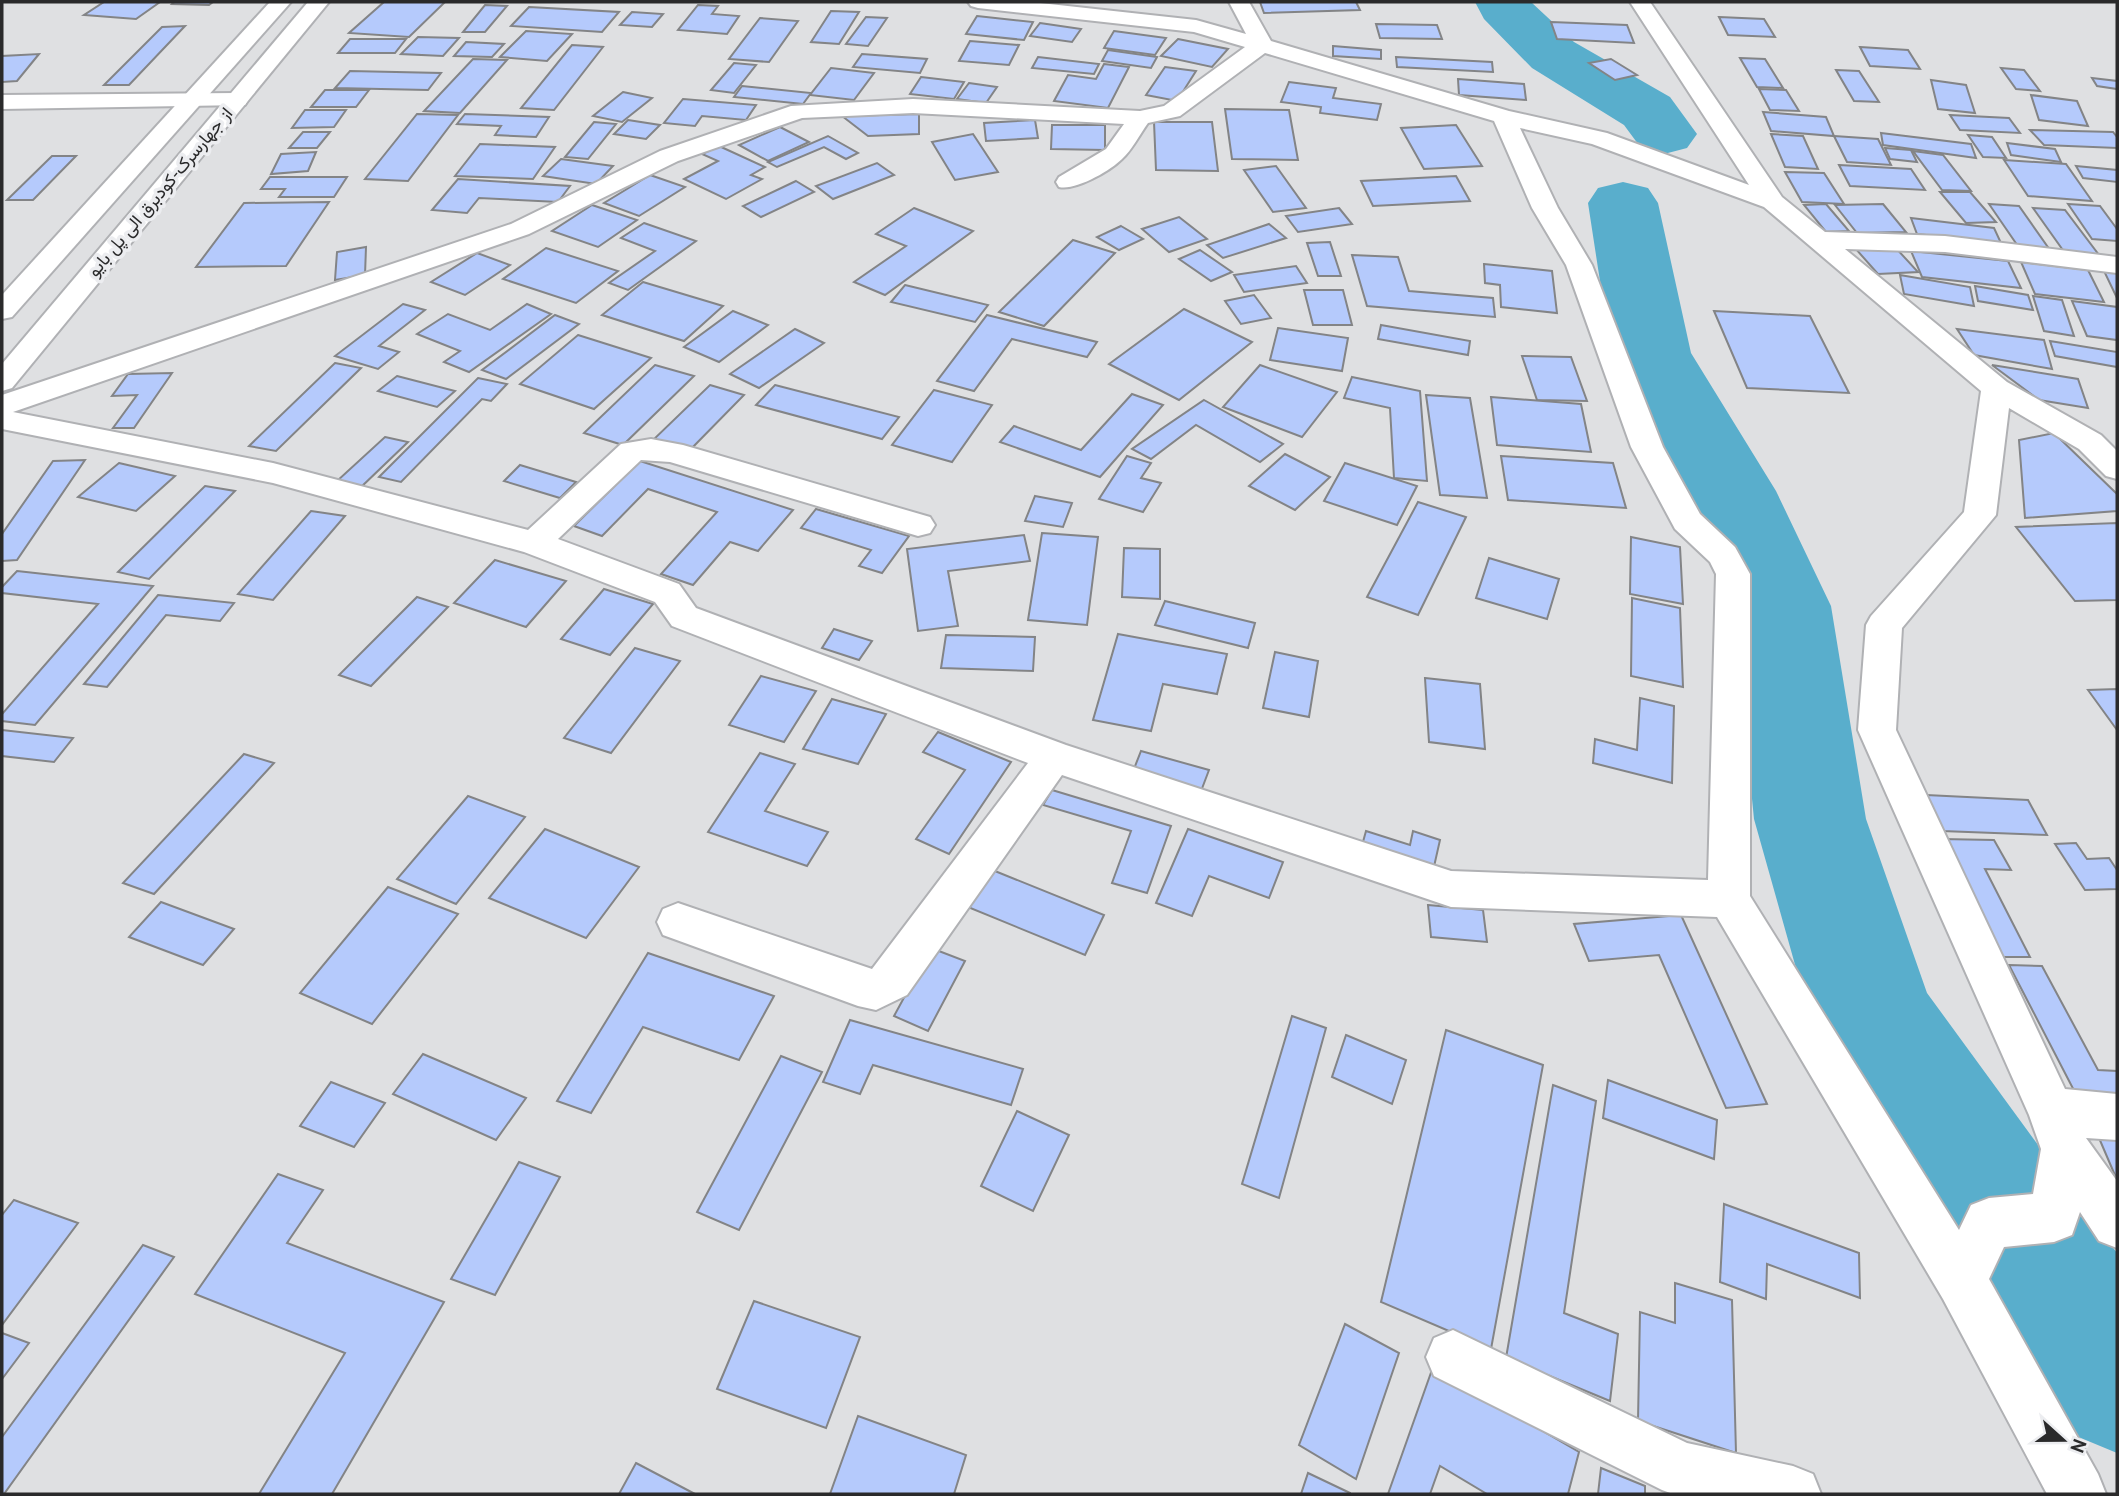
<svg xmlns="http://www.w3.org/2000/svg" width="2119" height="1496" font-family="'PT Sans',Vazirmatn,sans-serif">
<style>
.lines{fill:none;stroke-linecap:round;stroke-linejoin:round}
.river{fill:#59aecc;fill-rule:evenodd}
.building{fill:#b5cafc;stroke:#838486;stroke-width:2}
.street-casing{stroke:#b0b1b4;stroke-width:4}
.secondary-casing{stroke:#b0b1b4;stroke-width:4}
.street{fill:#fff;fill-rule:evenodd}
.secondary{fill:#fff;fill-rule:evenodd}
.labels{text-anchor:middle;stroke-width:7;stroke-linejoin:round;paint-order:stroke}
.far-street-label{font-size:18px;fill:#2a2a2b;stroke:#ecedf0}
</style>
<rect width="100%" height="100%" fill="#dfe0e2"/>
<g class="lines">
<g class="river">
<polygon points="1475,2 1531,2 1574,42 1670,97 1697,134 1687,148 1664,154 1641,148 1624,125 1532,68 1484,19"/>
<polygon points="1623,182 1648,188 1658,203 1691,353 1776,491 1831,606 1866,819 1927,993 2117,1253 2117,1453 2064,1431 1831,1067 1812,1025 1754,819 1733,606 1686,491 1611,353 1588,203 1598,188"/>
</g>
</g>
<g class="building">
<polygon points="104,2 160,2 136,19 84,15"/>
<polygon points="174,2 213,2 209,5 172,4"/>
<polygon points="384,2 445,2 409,37 349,33"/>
<polygon points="1260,2 1356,2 1360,10 1264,13"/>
<polygon points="485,5 507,6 485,32 463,32"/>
<polygon points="698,5 718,6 712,14 739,16 727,34 678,30"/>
<polygon points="529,7 619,12 602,32 511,26"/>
<polygon points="831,11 859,12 839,44 811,42"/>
<polygon points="632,12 663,14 652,27 620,25"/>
<polygon points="977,16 1033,22 1024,40 966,34"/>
<polygon points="866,17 887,18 868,46 846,44"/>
<polygon points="1719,17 1764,19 1775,37 1728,35"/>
<polygon points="760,18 798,21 769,62 729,59"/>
<polygon points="1551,22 1627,25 1634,43 1557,39"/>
<polygon points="1040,23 1081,29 1072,42 1030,36"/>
<polygon points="1376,24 1437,25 1442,39 1380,38"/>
<polygon points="185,26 129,85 104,85 162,27"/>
<polygon points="526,31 572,34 547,61 500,57"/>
<polygon points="1114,31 1166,38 1155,55 1104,48"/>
<polygon points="418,37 459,38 443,56 401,54"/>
<polygon points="350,39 406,39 395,53 338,53"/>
<polygon points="1178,39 1228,49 1212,67 1161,56"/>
<polygon points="970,41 1019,45 1009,65 959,61"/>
<polygon points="466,42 504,44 492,57 454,56"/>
<polygon points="572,45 603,47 554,110 521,108"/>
<polygon points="1333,46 1381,50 1381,59 1333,56"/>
<polygon points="1860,47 1908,50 1920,69 1870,66"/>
<polygon points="1108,50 1157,57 1151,68 1102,61"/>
<polygon points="39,54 17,81 2,82 2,56"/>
<polygon points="862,54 927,59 920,73 853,67"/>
<polygon points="1038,57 1099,64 1094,74 1032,68"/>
<polygon points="1396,57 1492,62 1493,72 1397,67"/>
<polygon points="1740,58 1765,59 1783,88 1757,87"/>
<polygon points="473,59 507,60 460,113 424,111"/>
<polygon points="1611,59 1637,75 1615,80 1589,63"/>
<polygon points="734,63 756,65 734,93 711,90"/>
<polygon points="1104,64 1129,67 1108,108 1054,101 1068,75 1096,79"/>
<polygon points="1165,67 1196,71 1177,101 1146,95"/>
<polygon points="831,68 874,73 854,100 810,95"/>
<polygon points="2001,68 2024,70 2040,91 2016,89"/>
<polygon points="1836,70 1859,71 1879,102 1854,101"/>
<polygon points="350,71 441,73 428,90 335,88"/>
<polygon points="921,77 964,82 954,99 910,94"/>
<polygon points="2092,78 2117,81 2117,89 2097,86"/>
<polygon points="1458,79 1524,84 1526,100 1459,95"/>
<polygon points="1931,80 1966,85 1975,113 1938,109"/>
<polygon points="1289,82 1336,88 1333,98 1381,104 1377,120 1320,113 1321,107 1281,102"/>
<polygon points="969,83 997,87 986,103 957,99"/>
<polygon points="742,86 811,93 803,104 734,97"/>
<polygon points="1759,89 1786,90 1799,111 1770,110"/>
<polygon points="325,90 369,90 356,107 311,107"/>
<polygon points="623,92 652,98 622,122 593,116"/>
<polygon points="2031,95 2077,101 2088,126 2039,120"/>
<polygon points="683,99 756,105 746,120 702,116 695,126 664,123"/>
<polygon points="1225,109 1289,110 1298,160 1232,159"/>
<polygon points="305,110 346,110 334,127 292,128"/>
<polygon points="1763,112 1826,117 1834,136 1771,131"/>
<polygon points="417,114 458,115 408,181 365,179"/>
<polygon points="465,114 549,117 536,137 495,135 501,126 457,124"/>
<polygon points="919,114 919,134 868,136 842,116"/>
<polygon points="1950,115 2009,118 2020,133 1960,130"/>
<polygon points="628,120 660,125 646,139 614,134"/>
<polygon points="1035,120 1038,138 986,141 984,123"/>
<polygon points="594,122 616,124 588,159 565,157"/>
<polygon points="1154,122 1212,122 1218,171 1156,170"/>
<polygon points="1052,125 1105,125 1105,150 1051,149"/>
<polygon points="1456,125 1482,166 1424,169 1401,128"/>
<polygon points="780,127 809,142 768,161 739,145"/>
<polygon points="2030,130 2113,132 2117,137 2117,148 2044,145"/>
<polygon points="303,132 330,132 317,148 289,148"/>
<polygon points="1881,133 1971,144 1976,158 1883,145"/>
<polygon points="973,134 998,172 955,180 932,142"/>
<polygon points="1771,134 1803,136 1818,169 1785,167"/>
<polygon points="1968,135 1992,137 2006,158 1983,157"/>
<polygon points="828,136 858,153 846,159 824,147 777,167 768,162"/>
<polygon points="1834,136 1878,139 1891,165 1847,162"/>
<polygon points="2007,143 2055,149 2061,162 2011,155"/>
<polygon points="480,144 555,147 533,179 455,176"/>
<polygon points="719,146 765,167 751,175 762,179 726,199 684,179 718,161 702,154"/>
<polygon points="1885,148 1911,150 1917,162 1890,159"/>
<polygon points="1913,151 1943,155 1971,191 1942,190"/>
<polygon points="316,152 308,171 271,174 281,154"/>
<polygon points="52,156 76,156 33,200 7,200"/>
<polygon points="561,159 613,166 596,184 543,176"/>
<polygon points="2004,160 2066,164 2092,201 2028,196"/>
<polygon points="877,163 894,175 833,199 816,186"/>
<polygon points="1839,165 1911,169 1925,190 1850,186"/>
<polygon points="1276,166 1306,208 1273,212 1244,170"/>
<polygon points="2076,166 2117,170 2117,182 2083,178"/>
<polygon points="1785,172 1824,173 1844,204 1802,202"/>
<polygon points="650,175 685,187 639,216 604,203"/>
<polygon points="1456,176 1470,201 1373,206 1361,181"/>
<polygon points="270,177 347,177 334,197 279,197 285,189 261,189"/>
<polygon points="458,179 570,186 558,202 479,198 467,213 432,210"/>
<polygon points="796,181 814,192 761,217 743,206"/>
<polygon points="1940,192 1970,192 1996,222 1966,223"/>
<polygon points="329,202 286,266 196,267 244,203"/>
<polygon points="1826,204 1849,231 1826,232 1804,205"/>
<polygon points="1883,204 1906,232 1857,233 1835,205"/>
<polygon points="1989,204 2019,206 2052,253 2022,252"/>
<polygon points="2068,204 2100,206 2117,229 2117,241 2092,239"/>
<polygon points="592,205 637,220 598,247 552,231"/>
<polygon points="914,208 973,231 885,295 854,282 906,246 876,234"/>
<polygon points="1339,208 1352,224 1298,232 1286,216"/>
<polygon points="2033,208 2065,210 2099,255 2065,253"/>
<polygon points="1179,217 1207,239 1169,252 1142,229"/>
<polygon points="1911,218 1994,228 2001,243 1917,234"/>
<polygon points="644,223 696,241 628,290 609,283 655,251 621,238"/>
<polygon points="1269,224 1286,238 1223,258 1207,245"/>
<polygon points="1121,226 1143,239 1119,250 1097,237"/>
<polygon points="1073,240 1115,253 1044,326 999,312"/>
<polygon points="1330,242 1341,276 1318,276 1307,243"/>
<polygon points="1894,246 1918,272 1878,274 1855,248"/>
<polygon points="366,247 365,275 335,280 337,252"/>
<polygon points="546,248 618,271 576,303 503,279"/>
<polygon points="1200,250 1232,272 1211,281 1179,259"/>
<polygon points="1911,251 2008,261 2021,288 1922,277"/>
<polygon points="477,253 510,265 465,295 431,282"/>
<polygon points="1352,255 1398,257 1409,291 1493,298 1495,317 1367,306"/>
<polygon points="2021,262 2088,270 2104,302 2035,294"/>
<polygon points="1484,264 1552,271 1557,313 1501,307 1500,285 1485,283"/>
<polygon points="1296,266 1307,283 1244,292 1234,275"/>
<polygon points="2104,271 2117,272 2117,298"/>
<polygon points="1900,275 1970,287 1974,306 1904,294"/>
<polygon points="643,282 723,306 684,341 602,315"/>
<polygon points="905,285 988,305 975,322 891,302"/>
<polygon points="1975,286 2028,295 2033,310 1978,301"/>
<polygon points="1304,290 1343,290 1352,325 1313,325"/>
<polygon points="1254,295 1271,318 1241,324 1225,301"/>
<polygon points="2033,296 2062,300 2074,336 2044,331"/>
<polygon points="2072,301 2117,307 2117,340 2087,336"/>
<polygon points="403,304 425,310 379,346 399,352 378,369 335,356"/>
<polygon points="527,304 551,314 469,372 444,362 460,351 417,334 448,314 490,330"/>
<polygon points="1184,309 1252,342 1179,400 1109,364"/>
<polygon points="733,311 768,325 719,362 684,347"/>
<polygon points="1714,311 1810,316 1849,393 1747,388"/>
<polygon points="555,315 579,324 506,379 482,370"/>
<polygon points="987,315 1097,342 1087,357 1012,339 974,391 937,381"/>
<polygon points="1381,325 1470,341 1468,355 1378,339"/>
<polygon points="1278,328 1348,338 1342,371 1270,360"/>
<polygon points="795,329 824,343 759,388 730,374"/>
<polygon points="1957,329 2044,340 2052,369 1974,355"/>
<polygon points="578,335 651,358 594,409 520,384"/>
<polygon points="2050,341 2117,352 2117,367 2055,356"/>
<polygon points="1522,356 1571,357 1587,401 1537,400"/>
<polygon points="335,363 361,368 276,451 249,446"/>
<polygon points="655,365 694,376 623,445 584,433"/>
<polygon points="1260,365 1337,392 1302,437 1223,407"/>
<polygon points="1992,365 2078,379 2088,408 2039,400"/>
<polygon points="172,373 134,428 113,428 137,395 112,396 128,374"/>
<polygon points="397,376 455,391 437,407 378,391"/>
<polygon points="1352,377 1420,391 1427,481 1394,478 1390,408 1344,398"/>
<polygon points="478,378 507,384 491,401 482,399 401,482 379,477"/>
<polygon points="710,385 744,395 687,453 652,441"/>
<polygon points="775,385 899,417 882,439 756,405"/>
<polygon points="934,390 992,405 952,462 892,445"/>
<polygon points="1132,394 1163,405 1100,477 1000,442 1014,426 1081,450"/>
<polygon points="1426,395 1470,398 1487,498 1440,495"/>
<polygon points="1491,397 1581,404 1591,452 1497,445"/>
<polygon points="1204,400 1283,444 1260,462 1196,425 1151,459 1132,449"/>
<polygon points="2054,433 2117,494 2117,511 2025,518 2019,440"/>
<polygon points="385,437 408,442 360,488 337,481"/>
<polygon points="1285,454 1330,477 1295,510 1249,486"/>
<polygon points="1127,456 1151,463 1141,478 1161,483 1143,512 1099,499"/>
<polygon points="1501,456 1613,463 1626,508 1508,500"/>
<polygon points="85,460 17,560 2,561 2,534 53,461"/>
<polygon points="640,461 793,510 758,551 730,542 693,585 661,574 717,512 648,489 602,536 574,526"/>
<polygon points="119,463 175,476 136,511 78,497"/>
<polygon points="1345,463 1417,486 1397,525 1324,501"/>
<polygon points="520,465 576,482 560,498 504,481"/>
<polygon points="205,486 235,491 149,579 118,572"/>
<polygon points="1035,496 1072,503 1063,527 1025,521"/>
<polygon points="1418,502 1466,517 1418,615 1367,597"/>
<polygon points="816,509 909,536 882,573 859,566 871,550 801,528"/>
<polygon points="311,511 345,516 273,600 238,594"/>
<polygon points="2117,523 2117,600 2075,601 2016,527"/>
<polygon points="1042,533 1098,537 1087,625 1028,620"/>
<polygon points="1024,535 1030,561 948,571 958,626 918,631 907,549"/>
<polygon points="1631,537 1680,547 1683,604 1630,594"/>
<polygon points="1124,548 1160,549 1160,599 1122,597"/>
<polygon points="1489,558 1559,579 1547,619 1476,598"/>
<polygon points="495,560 566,581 526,627 454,603"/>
<polygon points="17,571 153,586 35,725 2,721 2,714 98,604 2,593 2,587"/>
<polygon points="604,589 653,604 610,655 561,639"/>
<polygon points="158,595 234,603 220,621 166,615 107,687 84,684"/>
<polygon points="417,597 448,607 371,686 339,675"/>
<polygon points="1632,598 1680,608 1683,687 1631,676"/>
<polygon points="1165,601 1255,623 1248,648 1155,625"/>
<polygon points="834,629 872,641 859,660 822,648"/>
<polygon points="1118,634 1227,654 1217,694 1163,684 1151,731 1093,720"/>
<polygon points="946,635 1035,637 1033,671 941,668"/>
<polygon points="635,648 680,661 611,753 564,738"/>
<polygon points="1275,652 1318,661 1309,717 1263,708"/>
<polygon points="761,676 816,691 784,742 729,725"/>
<polygon points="1425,678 1480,684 1485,749 1429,742"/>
<polygon points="2117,689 2117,730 2088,690"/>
<polygon points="1640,698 1674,706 1672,783 1593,763 1595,739 1637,750"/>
<polygon points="832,699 886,714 858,764 803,749"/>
<polygon points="2,730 73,738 54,762 2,756"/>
<polygon points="938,732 1011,762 949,854 916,839 965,770 923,752"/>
<polygon points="1141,751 1209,770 1198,799 1130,779"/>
<polygon points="760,753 795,764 765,811 828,832 807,866 708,832"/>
<polygon points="244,754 274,763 154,894 123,883"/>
<polygon points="1052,790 1171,826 1147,893 1112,883 1131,831 1043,805"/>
<polygon points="1926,795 2028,800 2047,835 1942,831"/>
<polygon points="468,796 525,817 456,904 397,879"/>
<polygon points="545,829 639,867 586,938 489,898"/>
<polygon points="1188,829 1283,862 1269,898 1209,876 1192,916 1156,903"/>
<polygon points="1366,831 1410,845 1413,831 1440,840 1433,871 1361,849"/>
<polygon points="1941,839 1994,840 2011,870 1985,869 2030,957 1999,957"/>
<polygon points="2076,843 2087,859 2109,858 2117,870 2117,889 2085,890 2055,844"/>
<polygon points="985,867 1104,915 1085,955 963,905"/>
<polygon points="388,887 458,914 372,1024 300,993"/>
<polygon points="161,902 234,929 203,965 129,937"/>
<polygon points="1428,905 1483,910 1487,942 1431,937"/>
<polygon points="1681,915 1767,1104 1726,1108 1659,955 1589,961 1574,924"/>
<polygon points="931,948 965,961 928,1031 894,1016"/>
<polygon points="648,953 774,996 739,1060 643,1027 591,1113 557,1101"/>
<polygon points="2009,965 2042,966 2098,1070 2117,1071 2117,1105 2081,1104"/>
<polygon points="1292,1016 1326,1028 1279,1198 1242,1184"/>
<polygon points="850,1020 1023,1069 1011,1105 873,1065 860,1094 823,1082"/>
<polygon points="1446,1030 1543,1065 1491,1349 1381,1302"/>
<polygon points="1346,1035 1406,1060 1392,1104 1332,1077"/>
<polygon points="423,1054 526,1098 496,1140 393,1094"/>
<polygon points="781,1056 822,1072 739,1230 697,1212"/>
<polygon points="1608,1080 1717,1120 1714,1159 1603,1118"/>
<polygon points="331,1082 385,1103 354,1147 300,1126"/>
<polygon points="1553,1085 1596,1101 1564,1313 1618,1334 1610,1401 1506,1358"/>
<polygon points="1017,1111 1069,1135 1033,1211 981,1186"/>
<polygon points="2099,1138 2117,1139 2117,1180"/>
<polygon points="519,1162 560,1177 495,1295 451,1279"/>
<polygon points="278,1174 323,1190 287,1243 444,1302 332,1494 259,1494 345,1353 195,1294"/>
<polygon points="14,1200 78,1223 2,1325 2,1215"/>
<polygon points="1724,1204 1859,1253 1860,1298 1767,1264 1766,1299 1720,1282"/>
<polygon points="143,1245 174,1257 4,1494 2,1494 2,1437"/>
<polygon points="1675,1283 1732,1300 1736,1453 1638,1421 1640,1312 1675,1323"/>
<polygon points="754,1301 860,1337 826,1428 717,1389"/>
<polygon points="1345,1324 1399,1353 1356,1479 1299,1445"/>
<polygon points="2,1333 29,1343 2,1379"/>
<polygon points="1433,1367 1579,1452 1568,1494 1487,1494 1440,1466 1430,1494 1388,1494"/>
<polygon points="858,1416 966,1455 954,1494 830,1494"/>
<polygon points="636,1463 695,1494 619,1494"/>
<polygon points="1601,1468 1645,1486 1645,1494 1598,1494"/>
<polygon points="1308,1473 1350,1493 1350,1494 1301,1494"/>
</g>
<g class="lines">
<g class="street-casing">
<g id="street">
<path d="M 968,2 L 1031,2 L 1196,20 L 1246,34 L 1229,2 L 1249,2 L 1271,41 L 1509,111 L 1607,133 L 1749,185 L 1630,2 L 1650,2 L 1782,197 L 1825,232 L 1945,236 L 2117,257 L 2117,273 L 1945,252 L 1845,249 L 2007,382 L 2101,435 L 2117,451 L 2117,479 L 2106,476 L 2079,449 L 2009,408 L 1996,515 L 1902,628 L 1896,730 L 2065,1089 L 2117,1094 L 2117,1140 L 2086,1138 L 2117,1181 L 2117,1248 L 2099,1241 L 2080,1212 L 2072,1235 L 2054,1242 L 2004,1247 L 1989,1279 L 2098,1474 L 2106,1494 L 2047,1494 L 1943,1299 L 1717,917 L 1451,907 L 1062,775 L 907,995 L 876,1010 L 858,1006 L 663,935 L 657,922 L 663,909 L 678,903 L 872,969 L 1028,763 L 672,626 L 655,602 L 524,552 L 273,483 L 2,429 L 2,395 L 511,224 L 660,151 L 791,106 L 913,99 L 1140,111 L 1164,106 L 1245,47 L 1194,32 L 978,8 L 971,6 ZM 1265,53 L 1494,121 L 1532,208 L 1566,265 L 1631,447 L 1675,529 L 1710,562 L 1716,574 L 1708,880 L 1451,871 L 1066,745 L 696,608 L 679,584 L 558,539 L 641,460 L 670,462 L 918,536 L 930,533 L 935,525 L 930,517 L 683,445 L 651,439 L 621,444 L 528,530 L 273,463 L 13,412 L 529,234 L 678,161 L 802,118 L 913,113 L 1124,124 L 1106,149 L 1059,177 L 1056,182 L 1059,187 C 1075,191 1110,171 1122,159 C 1132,150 1140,134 1148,123 L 1180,116 ZM 1520,128 L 1592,144 L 1764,207 L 1981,391 L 1964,512 L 1871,616 L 1866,625 L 1858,730 L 2029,1115 L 2041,1149 L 2033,1194 L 1989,1198 L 1971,1205 L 1959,1230 L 1750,896 L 1750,574 L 1735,547 L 1700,514 L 1663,447 L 1592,265 L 1558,208 Z"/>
<polygon points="237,93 245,95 248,100 245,105 2,109 2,95"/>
<polygon points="1453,1330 1687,1443 1793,1466 1813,1474 1821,1494 1673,1494 1662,1490 1434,1376 1426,1357 1434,1338"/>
</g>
</g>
<g class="secondary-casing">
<g id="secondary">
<polygon points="270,2 291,2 12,317 2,319 2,295"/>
<polygon points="308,2 329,2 12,388 2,391 2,364"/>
</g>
</g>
<use href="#street" class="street"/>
<use href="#secondary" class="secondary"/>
</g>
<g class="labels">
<g class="far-street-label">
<text transform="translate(160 192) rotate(-50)" y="6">از جهارسرک-کودبرق الی پل بایو</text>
</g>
</g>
<rect width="2119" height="1496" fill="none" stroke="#2a2a2b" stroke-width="7"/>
<g transform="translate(2063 1440) rotate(111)" stroke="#ecedf0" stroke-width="5" paint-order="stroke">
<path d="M0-5L12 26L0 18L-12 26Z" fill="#2a2a2b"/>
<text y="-10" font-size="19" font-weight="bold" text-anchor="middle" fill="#2a2a2b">N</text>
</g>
</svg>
